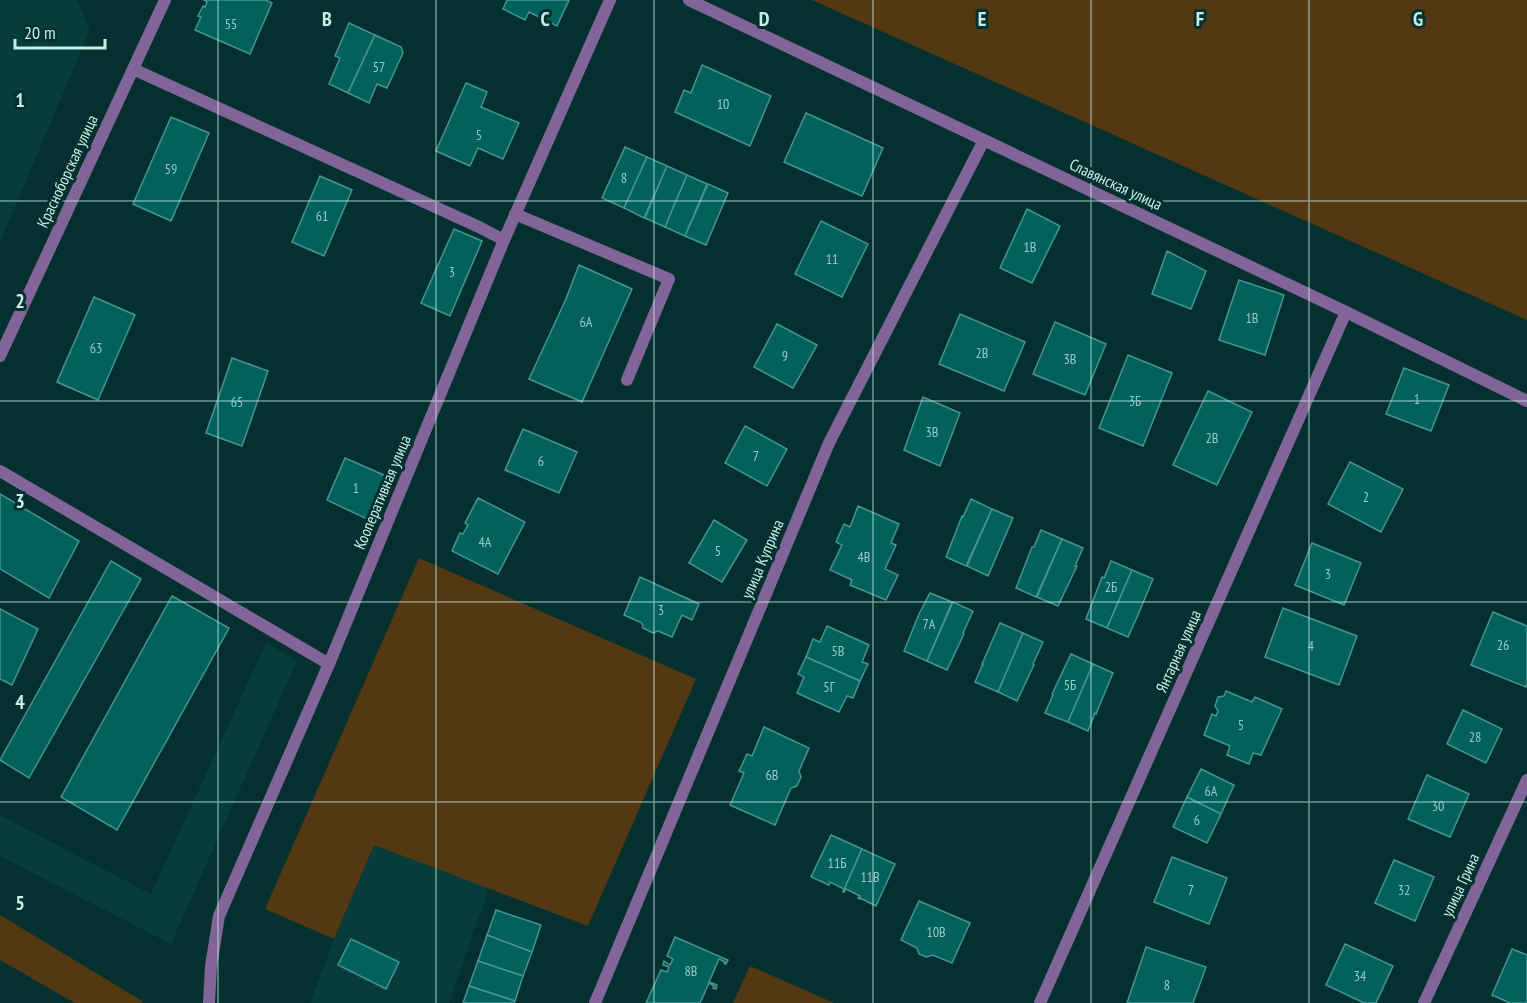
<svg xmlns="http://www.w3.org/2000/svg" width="1527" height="1003" font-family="'PT Sans Narrow',sans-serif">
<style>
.built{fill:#063c39}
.green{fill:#543812}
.building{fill:#03615d;stroke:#46948f;stroke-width:1.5}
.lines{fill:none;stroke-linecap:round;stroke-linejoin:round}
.service{stroke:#826598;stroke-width:12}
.minor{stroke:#826598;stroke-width:12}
.grid{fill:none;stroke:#c8edea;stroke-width:1.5;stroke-opacity:0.55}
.labels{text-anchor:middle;stroke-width:6;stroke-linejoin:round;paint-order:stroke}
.number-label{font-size:14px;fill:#97cac7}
.street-label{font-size:16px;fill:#c8edea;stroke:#04312f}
.grid-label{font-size:20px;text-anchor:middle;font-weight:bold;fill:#c8edea;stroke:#04312f;stroke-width:6;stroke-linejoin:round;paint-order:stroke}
</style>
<rect width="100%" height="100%" fill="#04312f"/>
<g class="built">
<polygon points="0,0 77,0 90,30 0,242"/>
<polygon points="266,643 297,661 171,944 0,856 0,815 151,894"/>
<polygon points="374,845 489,888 449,1003 310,1003 334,939"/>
</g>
<g class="green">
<polygon points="812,0 1527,0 1527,320"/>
<polygon points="419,558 696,679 588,926 374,845 334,939 265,909"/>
<polygon points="0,915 142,1001 143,1003 75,1003 0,960"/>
<polygon points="750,966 834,1003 733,1003"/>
</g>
<g class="building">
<polygon points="204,0 266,0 272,3 250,54 195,30 201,17 198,16 203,6 205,7 207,2"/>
<polygon points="507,0 569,0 557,26 529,12 525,20 503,9"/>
<polygon points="349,23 375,35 348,93 329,84 340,58 335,56"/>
<polygon points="375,35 401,47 403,53 387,88 377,84 369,103 348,93"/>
<polygon points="702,65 771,96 750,146 675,112 684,90 691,93"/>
<polygon points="466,83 487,92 481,107 519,123 503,159 478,148 470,166 436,151"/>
<polygon points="806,113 883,148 862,196 784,162"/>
<polygon points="171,117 209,133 171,221 133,204"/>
<polygon points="625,147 647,157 624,208 602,198"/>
<polygon points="647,157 667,166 644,218 624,208"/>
<polygon points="667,166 687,175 665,227 645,218"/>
<polygon points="687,175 707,184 685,236 665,227"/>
<polygon points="320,176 352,190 324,256 292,242"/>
<polygon points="708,184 728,193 706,245 685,236"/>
<polygon points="1027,209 1060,226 1032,283 1000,268"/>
<polygon points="821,221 868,244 842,297 795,274"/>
<polygon points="454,229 482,241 450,316 421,303"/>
<polygon points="1167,251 1206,271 1191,309 1152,294"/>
<polygon points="579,265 632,289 582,402 529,379 566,299"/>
<polygon points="1239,280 1284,295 1265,355 1219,340"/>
<polygon points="94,297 135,315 98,400 57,382"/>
<polygon points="960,314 1025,342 1004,391 939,364"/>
<polygon points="1055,322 1106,344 1085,395 1033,374"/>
<polygon points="777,324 817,345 793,388 754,367"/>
<polygon points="1128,355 1172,373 1143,446 1099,428"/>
<polygon points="232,358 268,371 242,446 206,433"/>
<polygon points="1404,368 1449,385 1431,431 1386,414"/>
<polygon points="1208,391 1252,412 1217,485 1173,465"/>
<polygon points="923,397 960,413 940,466 904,450"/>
<polygon points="745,426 787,449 767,486 725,463"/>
<polygon points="523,429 577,452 559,493 505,470"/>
<polygon points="345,458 386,476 367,519 327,500"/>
<polygon points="1350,462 1403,489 1381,532 1328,504"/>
<polygon points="0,494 79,541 49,598 0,569"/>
<polygon points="478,498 525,522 498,574 452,551 460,533 463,534 468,525 465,523"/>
<polygon points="971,499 992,509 966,566 946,557 962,516 963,517"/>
<polygon points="858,506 899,524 891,543 896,545 885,569 898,575 886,600 850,585 852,580 830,570 842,545 836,542 844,524 850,527"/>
<polygon points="992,509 1013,518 988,576 967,566"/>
<polygon points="714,520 747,540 722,582 689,563"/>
<polygon points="1041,530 1062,539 1036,597 1016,588 1032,547 1034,547"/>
<polygon points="1062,539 1083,548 1075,566 1077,566 1058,606 1037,597"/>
<polygon points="1312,543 1361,563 1344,605 1295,585"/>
<polygon points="111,561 141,579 29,778 0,760"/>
<polygon points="1111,561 1132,570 1107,628 1086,619 1102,577 1104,578"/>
<polygon points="1132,570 1153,579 1138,615 1128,637 1107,628"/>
<polygon points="640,577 699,604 692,620 682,615 672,637 658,631 653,633 643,628 642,623 624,615"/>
<polygon points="930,593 952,602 927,661 904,651 919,614"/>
<polygon points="172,596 229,628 117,830 61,797"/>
<polygon points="953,602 973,611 963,633 964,634 947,670 927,661"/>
<polygon points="1283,608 1357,636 1339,685 1265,657"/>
<polygon points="0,609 38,629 12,685 0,679"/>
<polygon points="1493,612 1527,626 1527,683 1526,687 1471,665"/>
<polygon points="1000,623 1023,633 998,692 975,682 983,664 982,664"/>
<polygon points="827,626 869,645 862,662 868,664 860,681 806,657 813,639 820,642"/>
<polygon points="1023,633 1043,642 1033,664 1034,665 1017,701 998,692"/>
<polygon points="1071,654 1093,664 1068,722 1045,713 1053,695 1052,694"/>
<polygon points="806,657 860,681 853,698 847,696 839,712 797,693 804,677 798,674"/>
<polygon points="1093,664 1113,673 1096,714 1095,713 1088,731 1068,722"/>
<polygon points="1226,691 1252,702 1255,697 1282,709 1261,755 1253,753 1249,764 1227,755 1230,746 1204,735 1212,714 1216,716 1218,711 1215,706 1218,697 1224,696"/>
<polygon points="1463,710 1502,729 1486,763 1447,744"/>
<polygon points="764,727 809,748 799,771 801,777 797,786 791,788 775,825 730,805 744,773 739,771 747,754 752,756"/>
<polygon points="1201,769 1234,785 1221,814 1187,797"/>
<polygon points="1427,775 1469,794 1450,837 1408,819"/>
<polygon points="1187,797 1221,814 1207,843 1173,827"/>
<polygon points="831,835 862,849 843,892 844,889 830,882 829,885 811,877"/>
<polygon points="862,849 895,864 876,906 860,898 860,899 858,898 860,896 846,889 844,892 843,892"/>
<polygon points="1172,857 1227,878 1209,924 1154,902"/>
<polygon points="1394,860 1434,877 1415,921 1375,903"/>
<polygon points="919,901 970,923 952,963 933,955 926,957 919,954 917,948 901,940"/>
<polygon points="496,910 541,925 532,952 487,935"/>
<polygon points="487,935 532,952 523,976 478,961"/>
<polygon points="675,937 728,960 726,964 724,963 725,962 719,959 709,982 717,985 716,989 713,988 714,986 709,983 700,1003 646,1003 661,970 667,972 669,967 663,965 664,961 670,965 673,959 667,956"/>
<polygon points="351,939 399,962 386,989 338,965"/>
<polygon points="1345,944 1393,966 1376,1003 1364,1003 1326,985"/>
<polygon points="1146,947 1206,967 1193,1003 1127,1003"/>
<polygon points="1512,949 1527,955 1527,1003 1510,1003 1492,995"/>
<polygon points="478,961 523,976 515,1001 469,986"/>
<polygon points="469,986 515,1001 514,1003 463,1003"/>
</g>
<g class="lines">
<polyline class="service" points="515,214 669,279 627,380"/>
<g class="minor">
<polyline points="689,0 1346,312 1527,401"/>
<polyline points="133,69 479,227 504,240"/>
<polyline points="0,356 165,0"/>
<polyline points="0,471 329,664"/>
<polyline points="209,1003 211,966 219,916 329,664 504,240 610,0"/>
<polyline points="595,1003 829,443 984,140"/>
<polyline points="1040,1003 1346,312"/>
<polyline points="1424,1003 1527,780"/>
</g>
</g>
<path class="grid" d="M 218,0 L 218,1003M 436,0 L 436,1003M 654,0 L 654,1003M 873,0 L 873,1003M 1091,0 L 1091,1003M 1309,0 L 1309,1003M 0,201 L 1527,201M 0,401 L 1527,401M 0,602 L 1527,602M 0,802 L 1527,802"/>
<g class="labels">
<g class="number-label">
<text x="231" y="29">55</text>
<text x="379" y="72">57</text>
<text x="723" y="109">10</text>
<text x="479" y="140">5</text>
<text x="171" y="174">59</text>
<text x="624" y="183">8</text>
<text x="322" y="221">61</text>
<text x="1030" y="252">1В</text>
<text x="832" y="264">11</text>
<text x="452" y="277">3</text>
<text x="1252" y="323">1В</text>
<text x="586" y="327">6А</text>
<text x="96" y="353">63</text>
<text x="982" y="358">2В</text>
<text x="785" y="361">9</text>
<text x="1070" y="364">3В</text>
<text x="1417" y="404">1</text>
<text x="1135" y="406">3Б</text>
<text x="237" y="407">65</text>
<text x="932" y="437">3В</text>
<text x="1212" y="443">2В</text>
<text x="756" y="461">7</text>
<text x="541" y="466">6</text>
<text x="356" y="493">1</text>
<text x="1366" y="502">2</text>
<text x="485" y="547">4А</text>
<text x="718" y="556">5</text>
<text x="864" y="562">4В</text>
<text x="1328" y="579">3</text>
<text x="1111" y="592">2Б</text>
<text x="661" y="615">3</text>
<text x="929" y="629">7А</text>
<text x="1503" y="650">26</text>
<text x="1311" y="651">4</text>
<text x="838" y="656">5В</text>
<text x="1070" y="690">5Б</text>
<text x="829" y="692">5Г</text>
<text x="1241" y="730">5</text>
<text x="1475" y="742">28</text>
<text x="772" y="780">6В</text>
<text x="1211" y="796">6А</text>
<text x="1438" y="811">30</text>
<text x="1197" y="825">6</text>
<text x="837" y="868">11Б</text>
<text x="870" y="882">11В</text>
<text x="1191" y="895">7</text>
<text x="1404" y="895">32</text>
<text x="936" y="937">10В</text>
<text x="691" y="976">8В</text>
<text x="1360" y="981">34</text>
<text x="1167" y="990">8</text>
</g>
<g class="street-label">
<text transform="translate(67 171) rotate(-65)" y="6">Красноборская улица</text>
<text transform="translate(1116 184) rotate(25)" y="6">Славянская улица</text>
<text transform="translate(382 492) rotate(-67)" y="6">Кооперативная улица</text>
<text transform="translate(762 559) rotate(-67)" y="6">улица Куприна</text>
<text transform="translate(1178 651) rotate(-66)" y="6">Янтарная улица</text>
<text transform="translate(1460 885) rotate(-65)" y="6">улица Грина</text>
</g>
</g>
<g class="grid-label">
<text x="327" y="26">B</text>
<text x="545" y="26">C</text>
<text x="764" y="26">D</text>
<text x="982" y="26">E</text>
<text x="1200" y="26">F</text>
<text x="1418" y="26">G</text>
<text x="20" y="107">1</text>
<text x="20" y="308">2</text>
<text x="20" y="508">3</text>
<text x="20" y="709">4</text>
<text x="20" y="910">5</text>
</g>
<path d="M15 39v9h90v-9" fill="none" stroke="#c8edea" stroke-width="3"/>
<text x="24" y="39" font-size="18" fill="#c8edea" stroke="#04312f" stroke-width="4.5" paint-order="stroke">20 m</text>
</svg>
